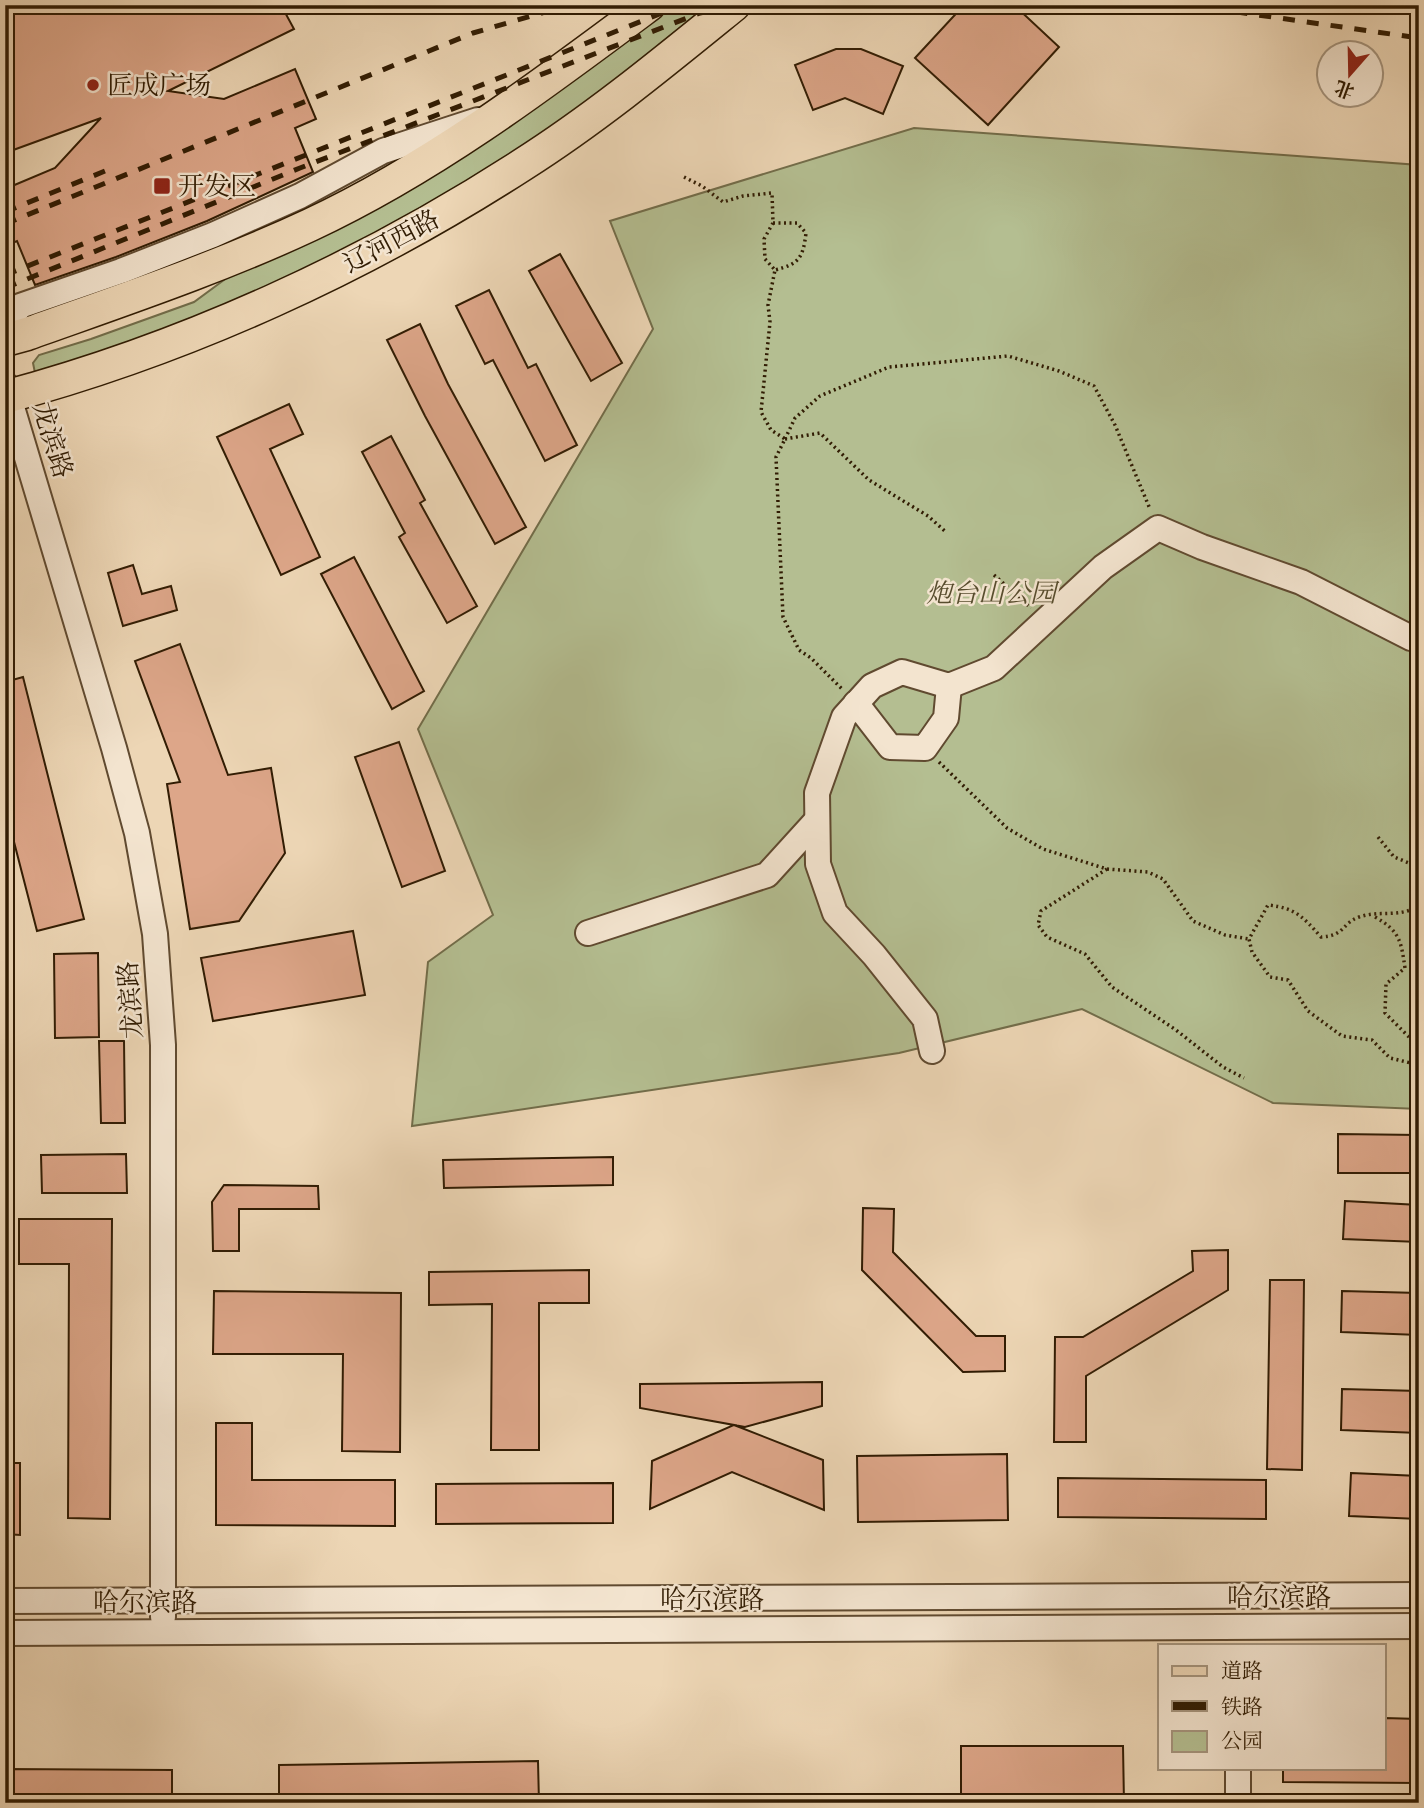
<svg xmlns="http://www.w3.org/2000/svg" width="1424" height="1808" font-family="Alegreya,'Noto Serif SC',serif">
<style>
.green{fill:#b4be91;stroke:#726d4a;stroke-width:2}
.building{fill:#dda689;stroke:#311c03;stroke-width:2}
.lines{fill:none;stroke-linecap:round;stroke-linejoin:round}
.minor-casing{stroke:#604a30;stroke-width:28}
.major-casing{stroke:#311c03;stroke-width:35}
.path{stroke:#311c03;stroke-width:3.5;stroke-dasharray:2 3.5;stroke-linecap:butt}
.minor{stroke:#f3e4cf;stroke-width:24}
.major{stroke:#edd6b5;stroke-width:32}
.rail{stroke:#311c03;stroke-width:5;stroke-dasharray:12 12;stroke-linecap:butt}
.poi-dot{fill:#8f2418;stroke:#f3e4cf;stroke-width:2.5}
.labels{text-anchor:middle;stroke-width:5;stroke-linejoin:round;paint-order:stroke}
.poi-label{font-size:26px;fill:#311c03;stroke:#f3e4cf;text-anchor:start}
.street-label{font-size:26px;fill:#311c03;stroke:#f3e4cf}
.park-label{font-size:26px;font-style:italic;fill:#584d2e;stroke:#f3e4cf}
</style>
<rect width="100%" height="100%" fill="#edd6b5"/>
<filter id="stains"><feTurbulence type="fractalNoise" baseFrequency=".00286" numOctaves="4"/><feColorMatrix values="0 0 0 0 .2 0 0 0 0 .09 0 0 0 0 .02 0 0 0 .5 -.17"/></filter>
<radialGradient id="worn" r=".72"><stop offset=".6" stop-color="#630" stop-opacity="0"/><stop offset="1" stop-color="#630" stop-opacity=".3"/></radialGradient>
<g class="green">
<polygon points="663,5 708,5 552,132 348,252 146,342 35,373 33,363 39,355 91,339 194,302 228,277"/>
<polygon points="914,128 1419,165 1419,1109 1273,1103 1082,1009 899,1053 412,1126 428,962 493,915 418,729 653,329 610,221"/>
</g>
<g class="building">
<polygon points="24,5 281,5 294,29 168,91 224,99 295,69 316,119 295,128 313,172 207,221 116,257 35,285 17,241 5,246 5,189 55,168 101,118 5,153 5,13"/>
<polygon points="964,5 1014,5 1059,47 988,125 915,58"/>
<polygon points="836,49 861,49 903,66 883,114 845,98 813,110 795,65"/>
<polygon points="560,254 622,363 591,381 529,271"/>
<polygon points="489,290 528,368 536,364 577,445 545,461 493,360 485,364 456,306"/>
<polygon points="420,324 448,384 526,527 495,544 425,416 387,340"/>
<polygon points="289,404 303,434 270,449 320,557 281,575 217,437"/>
<polygon points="391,436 425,500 420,503 477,606 447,623 399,537 405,533 362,452"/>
<polygon points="354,557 424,691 392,709 321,574"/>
<polygon points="133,565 142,594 171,586 177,610 123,626 108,573"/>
<polygon points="180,644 228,775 271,768 285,853 239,921 190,929 167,784 180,782 135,661"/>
<polygon points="23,677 84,919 37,931 5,807 5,682"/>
<polygon points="399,742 445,871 402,887 355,757"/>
<polygon points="353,931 365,995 213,1021 201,958"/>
<polygon points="98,953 99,1037 55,1038 54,954"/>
<polygon points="99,1041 124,1041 125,1123 101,1123"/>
<polygon points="1338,1134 1419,1135 1419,1173 1338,1173"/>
<polygon points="126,1154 127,1193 42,1193 41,1155"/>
<polygon points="613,1157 613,1185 444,1188 443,1160"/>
<polygon points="224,1185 318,1186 319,1209 239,1209 239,1251 213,1251 212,1202"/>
<polygon points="1345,1201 1419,1205 1419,1242 1343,1239"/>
<polygon points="863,1208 894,1209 893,1252 976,1336 1005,1336 1005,1371 963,1372 862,1270"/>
<polygon points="19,1219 112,1219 110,1519 68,1518 69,1264 19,1264"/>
<polygon points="1228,1250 1228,1290 1086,1376 1086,1442 1054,1442 1055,1337 1083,1337 1193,1271 1192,1251"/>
<polygon points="589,1270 589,1303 539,1303 539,1450 491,1450 492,1304 429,1305 429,1272"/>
<polygon points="1270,1280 1304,1280 1302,1470 1267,1469"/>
<polygon points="214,1291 401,1293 400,1452 342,1451 343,1354 213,1354"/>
<polygon points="1342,1291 1419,1293 1419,1335 1341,1332"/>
<polygon points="822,1382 822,1406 745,1427 734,1425 823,1460 824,1510 732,1472 650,1509 652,1461 734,1425 640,1408 640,1384"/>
<polygon points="1342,1389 1419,1391 1419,1433 1341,1430"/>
<polygon points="216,1423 252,1423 252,1480 395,1480 395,1526 216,1525"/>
<polygon points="1007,1454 1008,1520 858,1522 857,1456"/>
<polygon points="5,1463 20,1463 20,1535 5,1534"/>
<polygon points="1351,1473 1419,1476 1419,1519 1349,1516"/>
<polygon points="1058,1478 1266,1480 1266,1519 1058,1517"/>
<polygon points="613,1483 613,1523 436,1524 436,1484"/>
<polygon points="1384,1718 1419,1719 1419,1783 1283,1782 1283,1768 1384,1768"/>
<polygon points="961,1746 1123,1746 1124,1803 961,1803"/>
<polygon points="538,1761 539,1803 279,1803 279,1765"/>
<polygon points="5,1769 172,1770 172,1803 5,1803"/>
</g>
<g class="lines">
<g class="minor-casing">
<g id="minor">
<polyline points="5,327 20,306 121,271 213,235 300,196 383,151 478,120"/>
<polyline points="5,384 114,748 137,833 155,934 163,1045 163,1617"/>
<polyline points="856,703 890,747 925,748 946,718 949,686"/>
<polyline points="588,933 767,875 817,820"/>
<polyline points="932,1051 925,1019 874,955 835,913 818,864 817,793 844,717 872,686 902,672 949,686 994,668 1103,567 1158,528 1202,547 1301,582 1411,638 1419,640"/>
<polyline points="5,1601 1419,1595"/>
<polyline points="5,1633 1419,1626"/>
<polyline points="1238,1768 1238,1803"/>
</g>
</g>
<g class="major-casing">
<g id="major">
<path d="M 5,340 L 27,334 C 122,300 218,268 310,225 C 432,168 542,85 649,5"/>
<path d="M 5,397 C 187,348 364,267 522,165 C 596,118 665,61 734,5"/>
</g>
</g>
<g class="path">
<polyline points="684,177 702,186 723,202 743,196 772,193 773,223 764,239 765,259 775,270 768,305 770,322 761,412 771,430 785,439 776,457 783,617 799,650 811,658 843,690"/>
<path d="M 773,223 L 797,223 L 806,233 C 803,258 799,264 775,270"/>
<polyline points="785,439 795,418 820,396 889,367 1008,356 1059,371 1094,386 1115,425 1150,509"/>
<polyline points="785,439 820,433 869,480 928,516 947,533"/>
<polyline points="994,575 1031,608"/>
<polyline points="939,762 1007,828 1043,849 1107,869 1148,872 1163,879 1193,921 1225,935 1249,939"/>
<polyline points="1378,837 1394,857 1419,867"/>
<polyline points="1107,869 1041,911 1038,925 1047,937 1085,954 1112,987 1176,1030 1223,1067 1244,1078"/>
<path d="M 1419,906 C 1399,918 1379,910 1359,917 C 1342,923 1345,936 1321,937 C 1303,917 1296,908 1268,905 L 1249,939 L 1252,952 L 1270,977 L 1288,980 L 1308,1011 L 1342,1036 L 1372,1040 L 1390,1058 L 1419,1065"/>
<path d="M 1375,917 C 1400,931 1401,941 1405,968 L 1386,984 L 1385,1013 L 1411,1039 L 1419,1039"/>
</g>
<use href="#minor" class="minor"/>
<use href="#major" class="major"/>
<g class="rail">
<polyline points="1188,5 1419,38"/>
<polyline points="5,212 105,171"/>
<polyline points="5,224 473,33 569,5"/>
<polyline points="5,275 682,5"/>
<polyline points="5,288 300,168 700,13 742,5"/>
</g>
</g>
<g class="poi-dot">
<circle cx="93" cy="85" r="7"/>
<rect x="153" y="177" width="18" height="18" rx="3.5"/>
</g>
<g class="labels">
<g class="poi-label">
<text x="107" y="94">匠成广场</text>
<text x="178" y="195">开发区</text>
</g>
<g class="street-label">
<text transform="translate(391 241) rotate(-28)" y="9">辽河西路</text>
<text transform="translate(53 440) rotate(73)" y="9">龙滨路</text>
<text transform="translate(130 1000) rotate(-94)" y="9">龙滨路</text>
<text x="1279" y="1606">哈尔滨路</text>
<text x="712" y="1608">哈尔滨路</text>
<text x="145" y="1611">哈尔滨路</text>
</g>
<g class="park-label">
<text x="991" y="602">炮台山公园</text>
</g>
</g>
<rect width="1424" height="1808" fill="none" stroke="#edd6b5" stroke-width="28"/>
<rect x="7" y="7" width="1410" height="1794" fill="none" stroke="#311c03" stroke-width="3.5"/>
<rect x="14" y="14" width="1396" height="1780" fill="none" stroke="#311c03" stroke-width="2"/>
<rect x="1158" y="1644" width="228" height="126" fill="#f3e4cf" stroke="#a5947d" stroke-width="2"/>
<rect x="1172" y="1666" width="35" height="10" fill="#edd6b5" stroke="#a5947d" stroke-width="2"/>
<text x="1221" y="1678" font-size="21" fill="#311c03">道路</text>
<rect x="1172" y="1701" width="35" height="10" fill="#311c03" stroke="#a5947d" stroke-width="2"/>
<text x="1221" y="1714" font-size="21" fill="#311c03">铁路</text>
<rect x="1172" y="1731" width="35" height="21" fill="#b4be91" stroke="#a5947d" stroke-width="2"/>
<text x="1221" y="1748" font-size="21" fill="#311c03">公园</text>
<g transform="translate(1350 74) rotate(200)"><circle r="33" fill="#f3e4cf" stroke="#a5947d" stroke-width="2"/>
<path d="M0-5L12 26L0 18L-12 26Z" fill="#8f2418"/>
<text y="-10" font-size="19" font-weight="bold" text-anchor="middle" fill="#311c03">北</text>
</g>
<rect width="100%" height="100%" filter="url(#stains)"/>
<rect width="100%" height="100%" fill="url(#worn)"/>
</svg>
